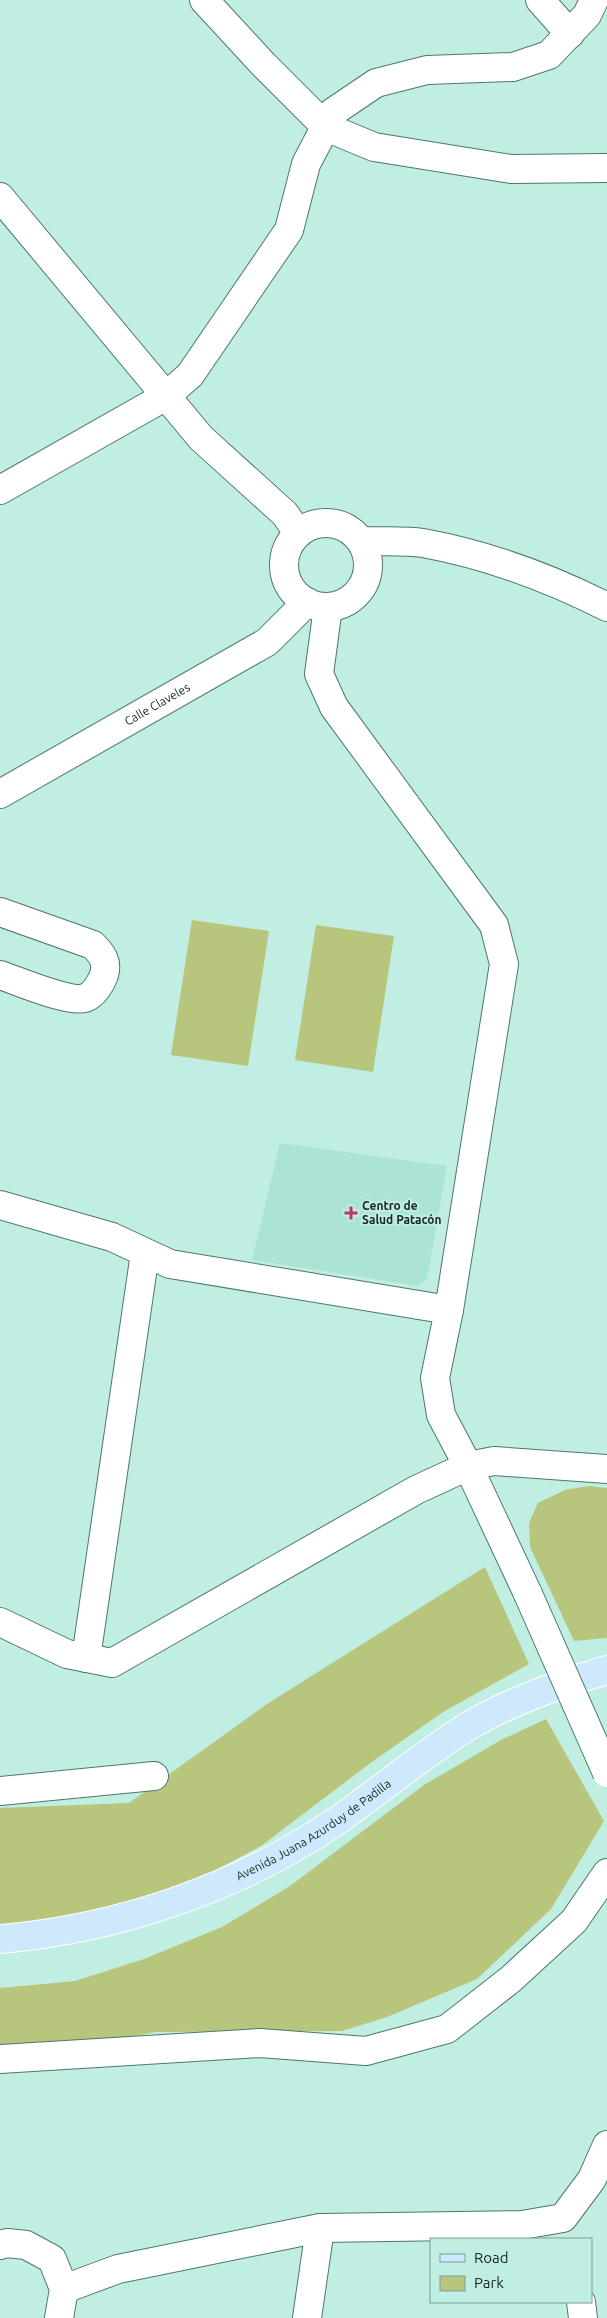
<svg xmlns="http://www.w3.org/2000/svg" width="607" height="2318" font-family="Ubuntu,sans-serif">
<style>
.built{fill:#abe4d5}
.green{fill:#b8c57c}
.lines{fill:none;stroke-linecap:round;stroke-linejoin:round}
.minor-casing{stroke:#4c776c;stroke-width:30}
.primary-casing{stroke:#fff;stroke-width:30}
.minor{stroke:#fff;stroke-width:28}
.primary{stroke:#cee9fb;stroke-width:28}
.minor-bridge-casing{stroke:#4c776c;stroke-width:30;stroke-linecap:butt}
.minor-bridge{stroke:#fff;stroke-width:28}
.poi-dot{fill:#bc3472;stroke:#c0eee2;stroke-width:2}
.labels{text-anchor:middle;stroke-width:4;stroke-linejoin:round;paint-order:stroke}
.street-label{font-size:12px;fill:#152723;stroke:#c0eee2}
.poi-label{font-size:12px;font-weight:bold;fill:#152723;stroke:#c0eee2;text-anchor:start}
</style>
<rect width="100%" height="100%" fill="#c0eee2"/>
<polygon class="built" points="280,1143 447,1166 427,1279 418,1286 252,1260"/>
<g class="green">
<polygon points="192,920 269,931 248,1066 171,1055"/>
<polygon points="316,925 394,936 373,1072 295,1060"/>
<polygon points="589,1486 607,1488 607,1638 574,1641 530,1547 529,1523 538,1503 565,1490"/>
<polygon points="485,1567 529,1664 443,1712 369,1764 261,1846 182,1888 97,1919 0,1932 0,1808 129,1803 267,1704"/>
<polygon points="546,1719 604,1821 551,1909 477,1979 387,2017 342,2031 155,2032 77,2048 0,2051 0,1988 75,1981 144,1959 222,1927 290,1886 424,1785 501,1740"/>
</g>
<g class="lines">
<g class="minor-casing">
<g id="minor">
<polyline points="204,0 263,64 326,127 374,147 511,169 607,168"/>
<polyline points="540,0 570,34"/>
<polyline points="0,197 201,438 285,514 298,533"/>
<polyline points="0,490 166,396 190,375 289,230 306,164 333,112 376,83 427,70 513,67 549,55 587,15 594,0"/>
<circle cx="326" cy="565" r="42"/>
<path d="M 362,541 C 382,542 403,540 423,543 C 488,555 548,577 607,607"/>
<polyline points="328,607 319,674 334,707 494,925 504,964 449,1310 435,1378 441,1415 468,1466 528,1594"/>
<path id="s1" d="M 0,794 L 267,642 L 307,602"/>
<path d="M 0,912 L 93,945 C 102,954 108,962 104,975 C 101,983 94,995 85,998 C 69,1003 18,981 0,975"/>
<polyline points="0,1205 112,1237 170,1264 449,1310"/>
<polyline points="0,1622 67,1654 112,1663 416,1490 468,1466 494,1461 607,1469"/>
<polyline points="86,1658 145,1253"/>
<polyline points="0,1791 154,1776"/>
<polyline points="0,2059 260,2043 366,2051 447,2029 511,1979 574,1921 607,1873"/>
<polyline points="0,2245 7,2243 26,2245 52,2259 64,2289 59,2318"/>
<polyline points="64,2289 118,2269 320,2228 522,2225 563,2218 592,2179 607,2145"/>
<polyline points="581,2302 583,2318"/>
<polyline points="307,2318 320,2228"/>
</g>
</g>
<g class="primary-casing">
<g id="primary">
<path id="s2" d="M 0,1939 C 117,1929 235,1889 332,1824 C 378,1793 420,1756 467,1727 C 510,1701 559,1684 607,1670"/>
</g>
</g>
<use href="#minor" class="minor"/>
<use href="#primary" class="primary"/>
<g class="minor-bridge-casing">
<polyline id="minor-bridge" points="528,1594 607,1773"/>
</g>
<use href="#minor-bridge" class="minor-bridge"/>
</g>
<path class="poi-dot" d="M348.5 1205.5h5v5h5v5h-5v5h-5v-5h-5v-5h5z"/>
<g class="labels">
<g class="street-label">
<text dy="4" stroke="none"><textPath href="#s1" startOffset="181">Calle Claveles</textPath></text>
<text dy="4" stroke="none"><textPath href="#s2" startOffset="336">Avenida Juana Azurduy de Padilla</textPath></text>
</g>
<g class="poi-label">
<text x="362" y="1210">Centro de<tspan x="362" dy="14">Salud Patacón</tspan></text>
</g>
</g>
<rect x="430" y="2238" width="162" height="65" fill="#c0eee2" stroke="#7c9e96"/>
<rect x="440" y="2254" width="25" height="8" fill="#cee9fb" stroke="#7c9e96"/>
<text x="474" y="2263" font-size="15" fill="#152723">Road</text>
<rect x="440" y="2276" width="25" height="15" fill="#b8c57c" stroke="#7c9e96"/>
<text x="474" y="2288" font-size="15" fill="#152723">Park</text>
</svg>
